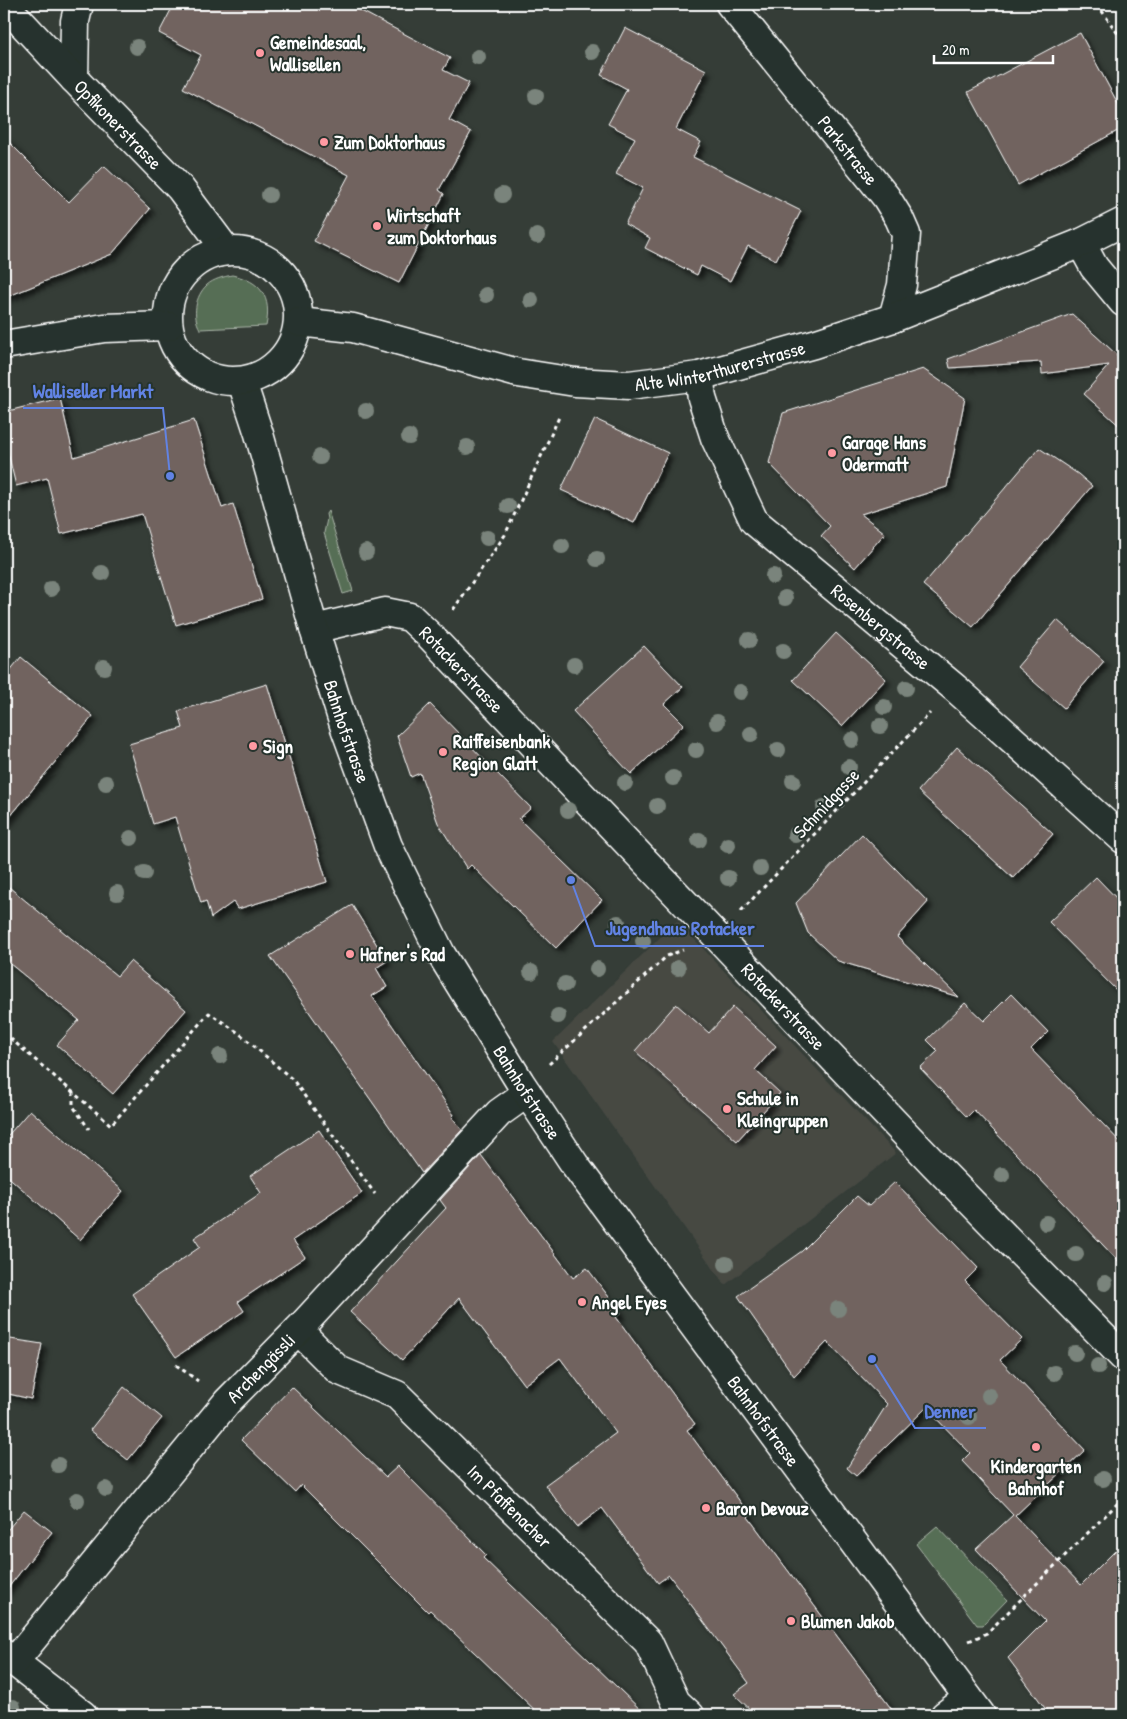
<svg xmlns="http://www.w3.org/2000/svg" width="1127" height="1719" font-family="'Patrick Hand',sans-serif">
<style>
.built{fill:#474943}
.green{fill:#576e54;stroke:#abb6aa}
.building{fill:#71645f;stroke:#fff;filter:url(#shadow)}
.lines{fill:none;stroke-linecap:round;stroke-linejoin:round}
.minor-casing{stroke:#fff;stroke-width:31}
.tertiary-casing{stroke:#fff;stroke-width:31}
.secondary-casing{stroke:#fff;stroke-width:31}
.path{stroke:#fff;stroke-width:3;stroke-dasharray:4 4;stroke-linecap:butt}
.minor{stroke:#26332d;stroke-width:28}
.tertiary{stroke:#26332d;stroke-width:28}
.secondary{stroke:#26332d;stroke-width:28}
.tree{fill:#7a847b}
.poi-dot{fill:#ff9aa2;stroke:#26332d;stroke-width:2}
.labels{text-anchor:middle;stroke-width:4;stroke-linejoin:round;paint-order:stroke}
.poi-label{font-size:19px;font-weight:bold;fill:#fff;stroke:#26332d;text-anchor:start}
.street-label{font-size:19px;fill:#fff;stroke:#26332d}
.leader{fill:none;stroke:#6183e4;stroke-width:2}
.callout-dot{fill:#6183e4;stroke:#26332d;stroke-width:2}
.callout-label{font-size:20px;text-anchor:middle;font-weight:bold;fill:#6183e4;stroke:#26332d;stroke-width:4;stroke-linejoin:round;paint-order:stroke}
</style>
<defs>
<filter id="shadow"><feDropShadow dx="4.5" dy="4.5" stdDeviation="2.5" flood-color="#0009"/></filter>
</defs>
<rect width="100%" height="100%" fill="#353d37"/>
<filter id="ink" filterUnits="userSpaceOnUse"><feTurbulence type="fractalNoise" baseFrequency=".02" numOctaves="2"/><feDisplacementMap in="SourceGraphic" scale="10" xChannelSelector="R" yChannelSelector="G"/><feConvolveMatrix kernelMatrix="1 2 1 2 8 2 1 2 1" color-interpolation-filters="sRGB"/></filter>
<g filter="url(#ink)">
<polygon class="built" points="677,921 896,1153 725,1285 553,1042"/>
<g class="green">
<path d="M 232,275 C 261,281 272,297 266,326 L 200,329 C 192,316 195,296 207,285 C 214,279 223,277 232,275 Z"/>
<polygon points="328,511 353,591 343,594 324,533 327,519 326,514"/>
<polygon points="937,1526 1007,1600 983,1625 977,1625 916,1544"/>
</g>
<g class="building">
<polygon points="174,4 348,4 450,58 443,70 469,83 449,120 471,132 439,190 444,194 399,283 314,241 349,175 183,88 201,55 159,33"/>
<polygon points="625,28 706,70 676,129 701,142 693,157 801,211 776,260 748,246 730,281 701,266 697,275 645,248 650,238 625,224 643,188 616,174 635,138 608,124 627,89 601,75"/>
<polygon points="1080,33 1123,113 1123,128 1018,185 968,92"/>
<polygon points="4,137 69,202 104,166 150,209 112,254 4,298"/>
<polygon points="1072,314 1117,355 1123,348 1123,429 1084,394 1109,365 1042,374 1041,362 950,368 948,359"/>
<polygon points="923,369 965,398 947,487 861,514 885,533 855,568 821,536 830,526 769,463 783,413"/>
<polygon points="60,398 74,457 194,420 222,508 233,504 262,599 176,625 142,514 61,534 47,478 16,486 4,436 4,412"/>
<polygon points="595,419 668,453 634,523 561,490"/>
<polygon points="1039,448 1078,474 1092,486 973,627 923,585"/>
<polygon points="1057,620 1104,661 1064,708 1017,667"/>
<polygon points="836,633 886,679 842,726 793,680"/>
<polygon points="644,646 683,687 664,704 684,724 631,774 573,711"/>
<polygon points="21,657 93,716 4,824 4,678"/>
<polygon points="267,684 327,882 238,909 233,902 211,918 206,901 201,903 175,817 153,824 129,744 183,728 178,711"/>
<polygon points="430,704 531,808 519,819 602,900 556,948 471,865 467,869 438,823 420,773 411,777 397,736"/>
<polygon points="957,747 1053,834 1013,878 918,791"/>
<polygon points="862,834 928,902 897,937 959,997 838,961 808,933 796,903"/>
<polygon points="1096,877 1123,905 1123,997 1049,922"/>
<polygon points="4,883 117,976 130,961 186,1010 113,1094 57,1045 79,1020 4,959"/>
<polygon points="352,905 387,961 376,968 387,987 372,996 454,1115 452,1117 462,1130 422,1173 270,956"/>
<polygon points="1011,994 1048,1032 1031,1049 1123,1145 1123,1266 974,1110 967,1117 920,1068 938,1051 927,1040 965,1003 984,1021"/>
<polygon points="676,1004 709,1033 733,1007 776,1046 755,1070 780,1093 737,1141 635,1051"/>
<polygon points="30,1110 123,1191 80,1240 4,1173 4,1140"/>
<polygon points="319,1130 362,1193 293,1240 305,1257 238,1302 244,1311 176,1357 132,1294 200,1247 194,1238 261,1193 250,1176"/>
<polygon points="481,1155 573,1278 587,1268 621,1313 616,1317 695,1424 687,1430 750,1515 748,1517 896,1715 756,1715 734,1694 749,1683 669,1575 658,1583 602,1508 577,1527 545,1485 616,1433 560,1358 524,1385 459,1298 402,1360 350,1312 446,1208 440,1200"/>
<polygon points="895,1182 978,1268 965,1281 1022,1339 1000,1360 1085,1450 1015,1516 1081,1585 1123,1543 1123,1715 1050,1715 1008,1658 1045,1621 976,1549 1013,1515 962,1461 970,1453 926,1408 856,1476 847,1468 887,1404 827,1342 794,1376 738,1296 802,1251 857,1196 869,1206"/>
<polygon points="4,1338 42,1344 31,1399 4,1393"/>
<polygon points="124,1387 162,1418 128,1460 90,1430"/>
<polygon points="292,1387 386,1477 398,1466 486,1555 483,1558 646,1715 540,1715 430,1610 428,1612 301,1485 295,1492 241,1440"/>
<polygon points="24,1510 52,1532 4,1593 4,1534"/>
</g>
<g class="lines">
<g class="minor-casing">
<g id="minor">
<path id="s1" d="M 730,4 L 886,197 L 899,218 L 906,234 L 902,285 L 893,318"/>
<polyline points="74,79 75,21 79,4"/>
<polyline points="1081,243 1094,267 1123,302"/>
<path id="s2" d="M 699,376 L 702,398 L 715,438 L 754,521 L 955,688 L 1123,839"/>
<path id="s3" d="M 314,629 L 385,612 L 410,617 L 431,637 L 934,1164 L 1123,1357"/>
<path id="s4" d="M 298,1330 L 338,1370 L 397,1395 L 648,1642 L 676,1702 L 690,1715"/>
<polyline points="4,1654 83,1715"/>
<path id="s5" d="M 14,1662 L 227,1402 L 298,1330 L 499,1113 L 527,1093"/>
<polyline points="945,1715 968,1698"/>
</g>
</g>
<g class="tertiary-casing">
<g id="tertiary">
<path id="s6" d="M 4,4 L 74,79 L 180,188 L 227,251"/>
<path id="s7" d="M 242,382 L 259,434 L 314,629 L 345,728 L 388,846 L 441,954 L 520,1082 L 575,1165 L 981,1715"/>
</g>
</g>
<g class="secondary-casing">
<g id="secondary">
<circle cx="233" cy="316" r="65"/>
<path id="s8" d="M 299,322 L 353,328 L 518,373 L 575,382 L 629,385 L 699,376 L 814,344 L 893,318 L 1081,243 L 1123,222"/>
<polyline points="4,345 104,328 168,326"/>
</g>
</g>
<g class="path">
<polyline points="1097,4 1123,41"/>
<polyline points="453,610 505,535 560,415"/>
<polyline points="741,911 930,713"/>
<polyline points="4,1033 111,1125 209,1013 239,1033 293,1080 375,1194"/>
<polyline points="549,1064 667,956 683,950"/>
<polyline points="73,1092 73,1106 89,1129"/>
<polyline points="176,1365 198,1381"/>
<polyline points="969,1641 987,1633 1123,1498"/>
</g>
<use href="#minor" class="minor"/>
<use href="#tertiary" class="tertiary"/>
<use href="#secondary" class="secondary"/>
</g>
<g class="tree">
<circle cx="137" cy="47" r="8"/>
<circle cx="592" cy="52" r="8"/>
<circle cx="478" cy="57" r="8"/>
<circle cx="536" cy="96" r="8"/>
<circle cx="269" cy="195" r="8"/>
<circle cx="502" cy="195" r="8"/>
<circle cx="537" cy="236" r="8"/>
<circle cx="486" cy="295" r="8"/>
<circle cx="531" cy="300" r="8"/>
<circle cx="366" cy="411" r="8"/>
<circle cx="409" cy="437" r="8"/>
<circle cx="467" cy="447" r="8"/>
<circle cx="320" cy="457" r="8"/>
<circle cx="508" cy="506" r="8"/>
<circle cx="487" cy="538" r="8"/>
<circle cx="562" cy="546" r="8"/>
<circle cx="366" cy="552" r="8"/>
<circle cx="597" cy="559" r="8"/>
<circle cx="102" cy="573" r="8"/>
<circle cx="773" cy="576" r="8"/>
<circle cx="51" cy="589" r="8"/>
<circle cx="785" cy="598" r="8"/>
<circle cx="749" cy="640" r="8"/>
<circle cx="783" cy="651" r="8"/>
<circle cx="574" cy="665" r="8"/>
<circle cx="104" cy="667" r="8"/>
<circle cx="906" cy="688" r="8"/>
<circle cx="740" cy="692" r="8"/>
<circle cx="884" cy="707" r="8"/>
<circle cx="717" cy="722" r="8"/>
<circle cx="880" cy="726" r="8"/>
<circle cx="751" cy="734" r="8"/>
<circle cx="852" cy="740" r="8"/>
<circle cx="696" cy="750" r="8"/>
<circle cx="778" cy="750" r="8"/>
<circle cx="849" cy="767" r="8"/>
<circle cx="673" cy="778" r="8"/>
<circle cx="793" cy="781" r="8"/>
<circle cx="106" cy="783" r="8"/>
<circle cx="625" cy="783" r="8"/>
<circle cx="657" cy="806" r="8"/>
<circle cx="824" cy="807" r="8"/>
<circle cx="568" cy="810" r="8"/>
<circle cx="795" cy="835" r="8"/>
<circle cx="131" cy="838" r="8"/>
<circle cx="699" cy="840" r="8"/>
<circle cx="728" cy="845" r="8"/>
<circle cx="760" cy="868" r="8"/>
<circle cx="144" cy="873" r="8"/>
<circle cx="728" cy="878" r="8"/>
<circle cx="117" cy="893" r="8"/>
<circle cx="618" cy="923" r="8"/>
<circle cx="643" cy="941" r="8"/>
<circle cx="678" cy="968" r="8"/>
<circle cx="597" cy="969" r="8"/>
<circle cx="531" cy="972" r="8"/>
<circle cx="565" cy="984" r="8"/>
<circle cx="558" cy="1016" r="8"/>
<circle cx="220" cy="1056" r="8"/>
<circle cx="1002" cy="1175" r="8"/>
<circle cx="1046" cy="1223" r="8"/>
<circle cx="1076" cy="1254" r="8"/>
<circle cx="726" cy="1264" r="8"/>
<circle cx="1105" cy="1283" r="8"/>
<circle cx="838" cy="1309" r="8"/>
<circle cx="1075" cy="1353" r="8"/>
<circle cx="1098" cy="1366" r="8"/>
<circle cx="1054" cy="1373" r="8"/>
<circle cx="989" cy="1396" r="8"/>
<circle cx="969" cy="1417" r="8"/>
<circle cx="58" cy="1465" r="8"/>
<circle cx="1103" cy="1479" r="8"/>
<circle cx="106" cy="1489" r="8"/>
<circle cx="77" cy="1500" r="8"/>
<circle cx="13" cy="1707" r="8"/>
</g>
</g>
<g class="poi-dot">
<circle cx="260" cy="53" r="5"/>
<circle cx="324" cy="142" r="5"/>
<circle cx="377" cy="226" r="5"/>
<circle cx="832" cy="453" r="5"/>
<circle cx="253" cy="746" r="5"/>
<circle cx="443" cy="752" r="5"/>
<circle cx="350" cy="954" r="5"/>
<circle cx="727" cy="1109" r="5"/>
<circle cx="582" cy="1302" r="5"/>
<circle cx="1036" cy="1447" r="5"/>
<circle cx="706" cy="1508" r="5"/>
<circle cx="791" cy="1621" r="5"/>
</g>
<g class="labels">
<g class="poi-label">
<text x="270" y="49">Gemeindesaal,<tspan x="270" dy="22">Wallisellen</tspan></text>
<text x="334" y="149">Zum Doktorhaus</text>
<text x="387" y="222">Wirtschaft<tspan x="387" dy="22">zum Doktorhaus</tspan></text>
<text x="842" y="449">Garage Hans<tspan x="842" dy="22">Odermatt</tspan></text>
<text x="453" y="748">Raiffeisenbank<tspan x="453" dy="22">Region Glatt</tspan></text>
<text x="263" y="753">Sign</text>
<text x="360" y="961">Hafner's Rad</text>
<text x="737" y="1105">Schule in<tspan x="737" dy="22">Kleingruppen</tspan></text>
<text x="592" y="1309">Angel Eyes</text>
<text x="1036" y="1473" text-anchor="middle">Kindergarten<tspan x="1036" dy="22">Bahnhof</tspan></text>
<text x="716" y="1515">Baron Devouz</text>
<text x="801" y="1628">Blumen Jakob</text>
</g>
<g class="street-label">
<text dy="7" stroke="none"><textPath href="#s6" startOffset="166">Opfikonerstrasse</textPath></text>
<text dy="7" stroke="none"><textPath href="#s1" startOffset="188">Parkstrasse</textPath></text>
<text dy="7" stroke="none"><textPath href="#s8" startOffset="430">Alte Winterthurerstrasse</textPath></text>
<text dy="7" stroke="none"><textPath href="#s2" startOffset="321">Rosenbergstrasse</textPath></text>
<text dy="7" stroke="none"><textPath href="#s3" startOffset="172">Rotackerstrasse</textPath></text>
<text dy="7" stroke="none"><textPath href="#s7" startOffset="365">Bahnhofstrasse</textPath></text>
<text transform="translate(826 803) rotate(-47)" y="7">Schmidgasse</text>
<text dy="7" stroke="none"><textPath href="#s3" startOffset="638">Rotackerstrasse</textPath></text>
<text dy="7" stroke="none"><textPath href="#s7" startOffset="770">Bahnhofstrasse</textPath></text>
<text dy="7" stroke="none"><textPath href="#s5" startOffset="384">Archengässli</textPath></text>
<text dy="7" stroke="none"><textPath href="#s7" startOffset="1175">Bahnhofstrasse</textPath></text>
<text dy="7" stroke="none"><textPath href="#s4" startOffset="279">Im Pfaffenacher</textPath></text>
</g>
</g>
<path class="leader" d="M170 476L163 408H23M571 880L595 946H764M872 1359L915 1428H986"/>
<g class="callout-dot">
<circle cx="170" cy="476" r="5"/>
<circle cx="571" cy="880" r="5"/>
<circle cx="872" cy="1359" r="5"/>
</g>
<g class="callout-label">
<text x="93" y="398">Walliseller Markt</text>
<text x="680" y="935">Jugendhaus Rotacker</text>
<text x="950" y="1418">Denner</text>
</g>
<rect width="1127" height="1719" fill="none" stroke="#26332d" stroke-width="20"/>
<rect x="10" y="10" width="1107" height="1699" fill="none" stroke="#fff" stroke-width="2" filter="url(#ink)"/>
<path d="M934 55v8h119v-8" fill="none" stroke="#ffffff" stroke-width="2.5"/>
<text x="942" y="55" font-size="15" fill="#ffffff" stroke="#26332d" stroke-width="4" paint-order="stroke">20 m</text>
</svg>
